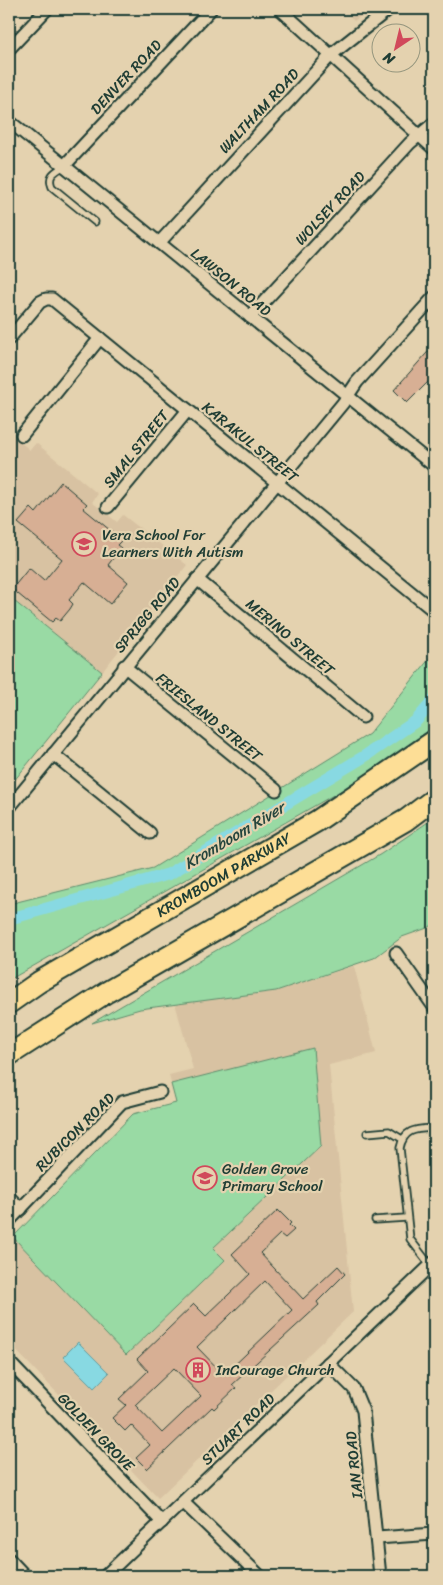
<svg xmlns="http://www.w3.org/2000/svg" width="443" height="1585" font-family="Sriracha,sans-serif">
<style>
.built{fill:#d8c2a2}
.green{fill:#99daa4;stroke:#5c8c6c}
.water{fill:#88d9e2;stroke:#5e9b9c}
.lines{fill:none;stroke-linecap:round;stroke-linejoin:round}
.canal{stroke:#88d9e2;stroke-width:12}
.building{fill:#d7af94;stroke:#1f3d34;fill-rule:evenodd}
.service-casing{stroke:#1f3d34;stroke-width:9}
.minor-casing{stroke:#1f3d34;stroke-width:15}
.motorway-casing{stroke:#1f3d34;stroke-width:24}
.service{stroke:#e4d2af;stroke-width:5.5}
.minor{stroke:#e4d2af;stroke-width:11}
.motorway{stroke:#fdde96;stroke-width:20}
.labels{text-anchor:middle;stroke-width:4.5;stroke-linejoin:round;paint-order:stroke}
.street-label{font-size:15px;fill:#1f3d34;stroke:#e4d2af}
.poi-label{font-size:15px;fill:#1f3d34;stroke:#e4d2af;text-anchor:start}
.water-label{font-size:16px;font-style:italic;fill:#24453d;stroke:#e4d2af}
</style>
<rect width="100%" height="100%" fill="#e4d2af"/>
<filter id="ink" filterUnits="userSpaceOnUse"><feTurbulence type="fractalNoise" baseFrequency=".02" numOctaves="2"/><feDisplacementMap in="SourceGraphic" scale="10" xChannelSelector="R" yChannelSelector="G"/><feConvolveMatrix kernelMatrix="1 2 1 2 8 2 1 2 1" color-interpolation-filters="sRGB"/></filter>
<g filter="url(#ink)">
<g class="built">
<polygon points="344,9 370,9 354,21"/>
<polygon points="9,433 30,450 36,443 98,494 92,502 117,522 123,515 187,565 102,672 9,597"/>
<polygon points="354,966 376,1053 329,1065 353,1312 158,1498 9,1343 9,1242 133,1114 176,1103 169,1075 193,1069 175,1003 276,991"/>
</g>
<g class="green">
<polygon points="9,597 102,672 9,787"/>
<polygon points="434,653 434,727 351,785 9,980 9,904 153,868 369,734"/>
<polygon points="434,818 434,922 430,927 402,937 374,958 276,991 140,1009 92,1023 381,854"/>
<polygon points="313,1048 321,1146 213,1248 225,1260 126,1355 13,1237 133,1114 176,1103 171,1084"/>
</g>
<polygon class="water" points="78,1342 109,1373 94,1388 63,1357"/>
<g class="lines">
<polyline class="canal" points="9,919 169,874 365,756 416,721 434,700"/>
</g>
<g class="building">
<polygon points="434,345 434,376 407,403 394,390"/>
<polygon points="61,482 87,504 83,508 122,540 117,545 121,548 108,565 128,582 110,604 84,582 69,600 73,604 70,609 60,621 56,618 52,622 12,589 29,568 44,581 62,559 18,523 31,508 36,513"/>
<path d="M 278,1210 L 291,1223 L 289,1225 L 294,1230 L 285,1238 L 280,1234 L 260,1253 L 303,1299 L 338,1266 L 345,1274 L 317,1302 L 319,1305 L 232,1385 L 236,1388 L 214,1409 L 212,1407 L 147,1469 L 136,1458 L 150,1445 L 131,1425 L 125,1431 L 112,1418 L 126,1405 L 119,1399 L 148,1371 L 137,1359 L 194,1304 L 206,1316 L 250,1274 L 232,1254 ZM 265,1281 L 292,1310 L 224,1375 L 197,1347 ZM 174,1368 L 201,1396 L 162,1433 L 135,1405 Z"/>
</g>
<g class="lines">
<g class="service-casing">
<g id="service">
<path d="M 64,166 C 55,172 47,175 52,187 L 95,222"/>
<polyline points="367,1133 389,1131 402,1139"/>
<polyline points="375,1220 406,1218"/>
<path d="M 430,1265 L 410,1239 L 400,1148 C 404,1128 417,1129 434,1128"/>
</g>
</g>
<g class="minor-casing">
<g id="minor">
<polyline points="280,9 434,149"/>
<polyline points="9,49 47,9"/>
<polyline points="9,121 434,466"/>
<polyline points="64,166 211,9"/>
<polyline points="159,243 331,55 389,9"/>
<polyline points="250,317 410,143 434,123"/>
<polyline points="9,339 40,302 46,299 52,299 434,611"/>
<polyline points="22,435 100,338"/>
<polyline points="108,507 188,410"/>
<polyline points="197,579 363,717"/>
<polyline points="124,666 276,790"/>
<polyline points="53,754 150,833"/>
<polyline points="9,808 343,403 357,382 434,297"/>
<polyline points="396,953 434,1007"/>
<polyline points="9,1197 21,1209"/>
<polyline points="9,1221 122,1102 160,1092"/>
<polyline points="9,1362 162,1522"/>
<polyline points="328,1363 354,1389 363,1411 380,1576"/>
<polyline points="184,1503 260,1576"/>
<polyline points="377,1538 434,1534"/>
<polyline points="9,1559 25,1576"/>
<polyline points="105,1576 434,1262"/>
</g>
</g>
<g class="motorway-casing">
<g id="motorway">
<path id="s1" d="M 9,1003 L 39,982 L 317,821 L 434,741"/>
<polyline points="9,1055 107,992 406,820 434,799"/>
</g>
</g>
<use href="#service" class="service"/>
<use href="#minor" class="minor"/>
<use href="#motorway" class="motorway"/>
</g>
</g>
<defs>
<g id="school-ring" transform="scale(1.25)"><circle r="9.5" fill="#e4d2af" stroke="#d1495b" stroke-width="1.5"/><path d="M0-5L7-2L0 1L-7-2ZM-4 1L0 2.5L4 1V4Q0 6-4 4Z" fill="#d1495b"/></g>
<g id="building-ring" transform="scale(1.25)"><circle r="9.5" fill="#e4d2af" stroke="#d1495b" stroke-width="1.5"/><path d="M-4-6H4V6H1V3H-1V6H-4ZM-2.5-4.3h1.7v1.8h-1.7ZM.8-4.3h1.7v1.8H.8ZM-2.5-1h1.7V.8h-1.7ZM.8-1h1.7V.8H.8Z" fill="#d1495b"/></g>
</defs>
<g fill-rule="evenodd">
<use href="#school-ring" x="84" y="544"/>
<use href="#school-ring" x="205" y="1178"/>
<use href="#building-ring" x="198" y="1370"/>
</g>
<g class="labels">
<g class="street-label">
<text transform="translate(126 77) rotate(-47)" y="5">DENVER ROAD</text>
<text transform="translate(259 111) rotate(-47)" y="5">WALTHAM ROAD</text>
<text transform="translate(330 208) rotate(-47)" y="5">WOLSEY ROAD</text>
<text transform="translate(231 282) rotate(39)" y="5">LAWSON ROAD</text>
<text transform="translate(250 442) rotate(39)" y="5">KARAKUL STREET</text>
<text transform="translate(136 449) rotate(-51)" y="5">SMAL STREET</text>
<text transform="translate(147 615) rotate(-50)" y="5">SPRIGG ROAD</text>
<text transform="translate(290 637) rotate(40)" y="5">MERINO STREET</text>
<text transform="translate(209 717) rotate(39)" y="5">FRIESLAND STREET</text>
<text dy="5" stroke="none"><textPath href="#s1" startOffset="250">KROMBOOM PARKWAY</textPath></text>
<text transform="translate(75 1132) rotate(-45)" y="5">RUBICON ROAD</text>
<text transform="translate(238 1429) rotate(-44)" y="5">STUART ROAD</text>
<text transform="translate(96 1432) rotate(46)" y="5">GOLDEN GROVE</text>
<text transform="translate(354 1465) rotate(-96)" y="5">IAN ROAD</text>
</g>
<g class="poi-label">
<text x="102" y="540">Vera School For<tspan x="102" dy="17">Learners With Autism</tspan></text>
<text x="222" y="1174">Golden Grove<tspan x="222" dy="17">Primary School</tspan></text>
<text x="216" y="1375">InCourage Church</text>
</g>
<g class="water-label">
<text transform="translate(234 835) rotate(-31)" y="6">Kromboom River</text>
</g>
</g>
<rect width="443" height="1585" fill="none" stroke="#e4d2af" stroke-width="30"/>
<rect x="15" y="15" width="413" height="1555" fill="none" stroke="#1f3d34" stroke-width="2" filter="url(#ink)"/>
<g transform="translate(396 48) rotate(215)"><circle r="24" fill="#e4d2af" stroke="#95967e"/>
<path d="M0-4L9 19L0 12L-9 19Z" fill="#d1495b"/>
<text y="-8" font-size="14" font-weight="bold" text-anchor="middle" fill="#1f3d34">N</text>
</g>
</svg>
